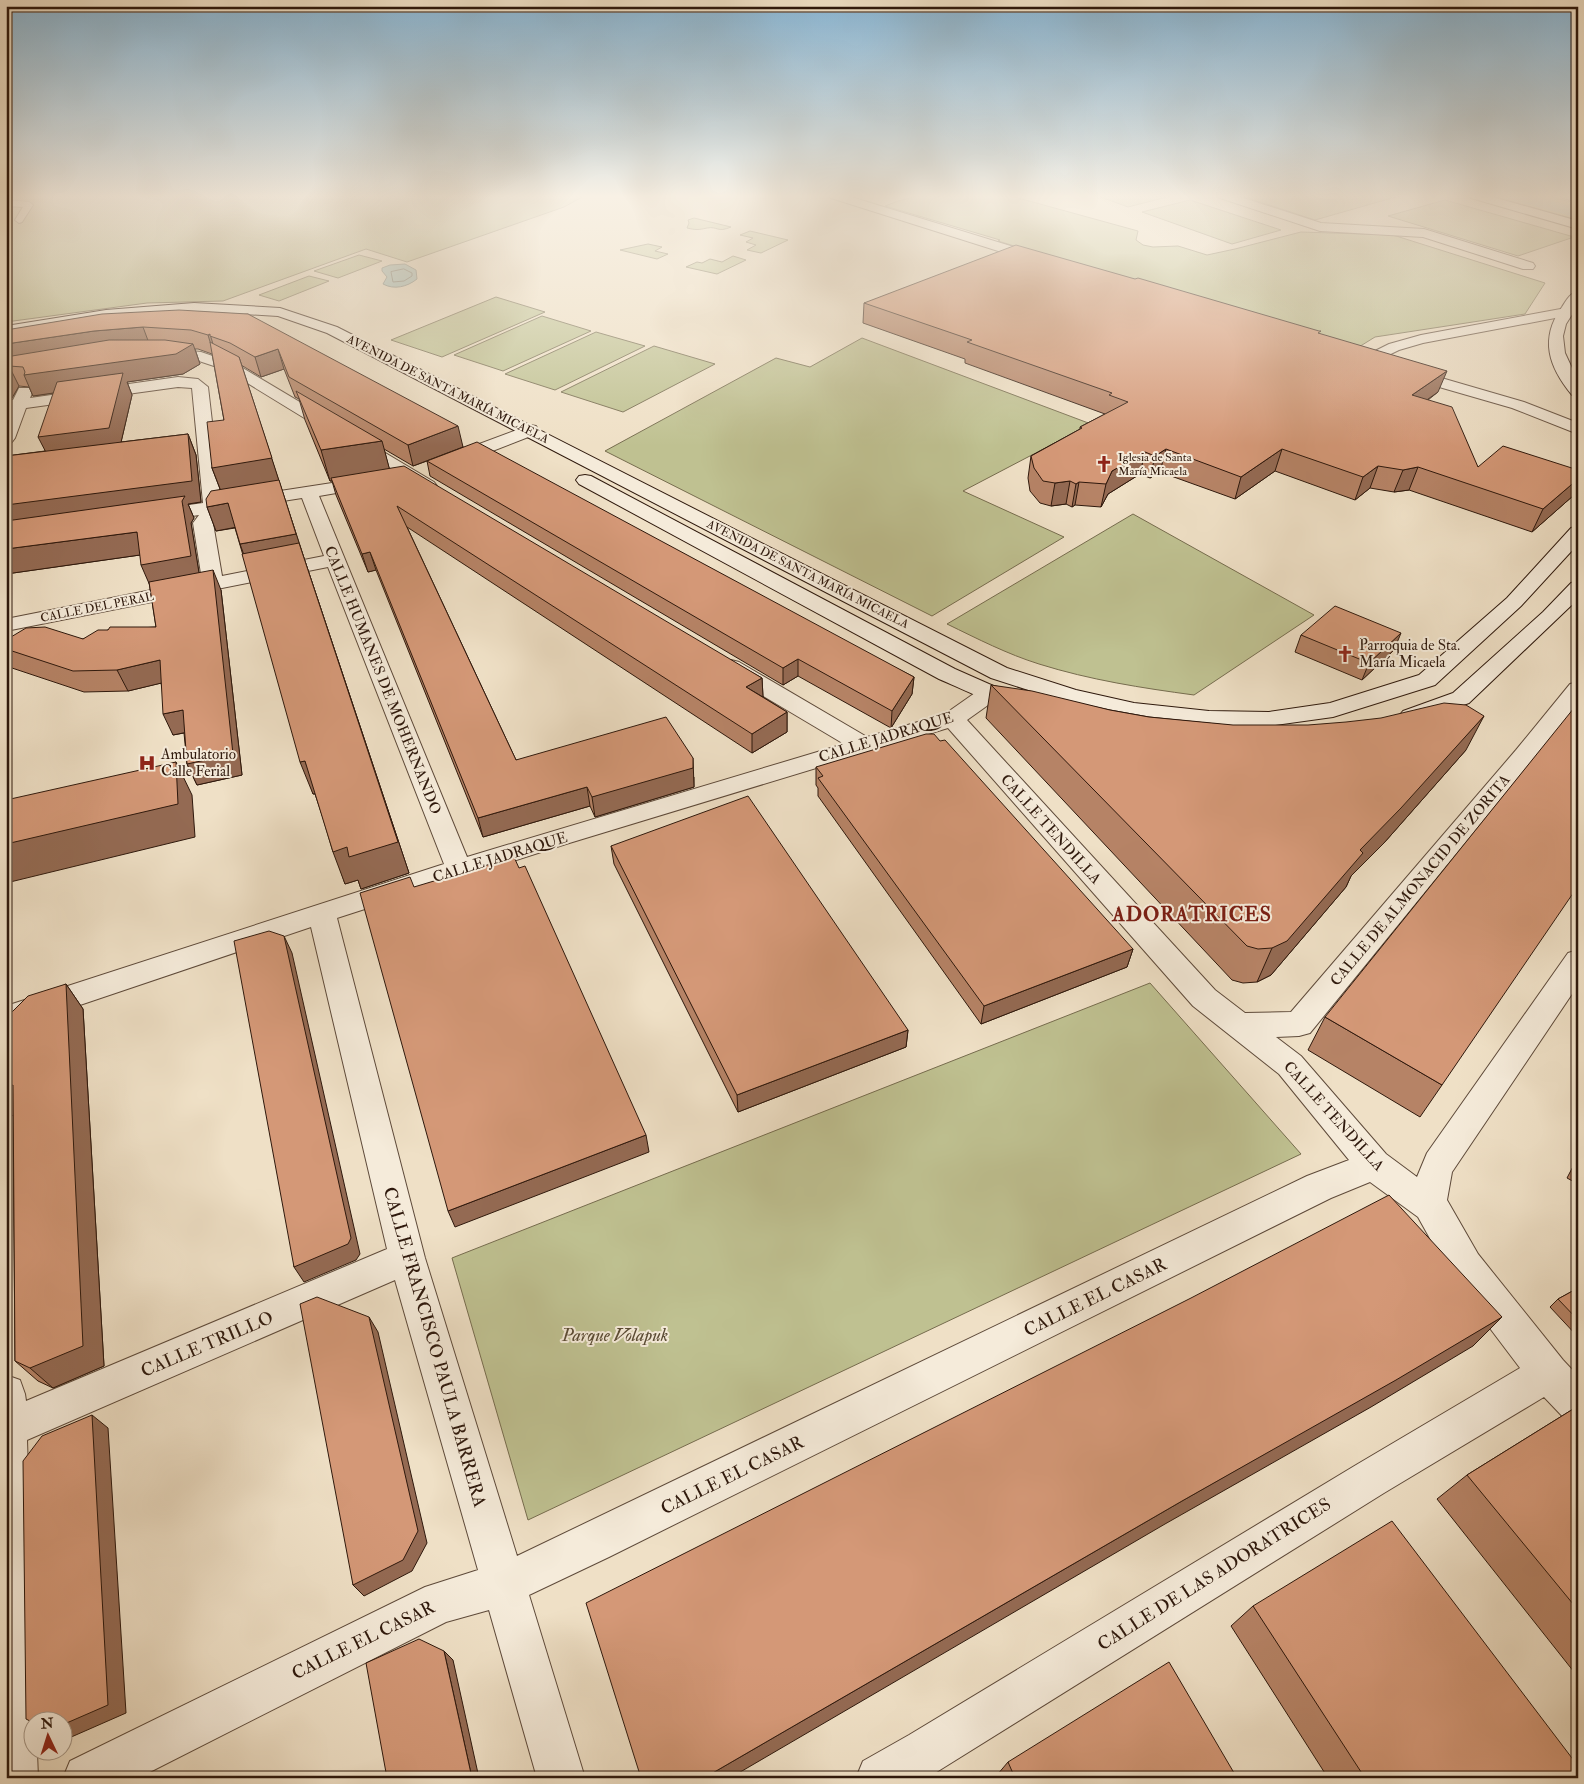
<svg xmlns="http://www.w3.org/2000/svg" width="1584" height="1784" font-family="'IM FELL Double Pica',serif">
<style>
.green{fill:#bfc191;stroke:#766c4e}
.water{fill:#9abcba;stroke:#6f7a74}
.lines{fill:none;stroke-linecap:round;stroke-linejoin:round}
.shore{stroke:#646a63;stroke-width:1}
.canal{fill:#9abcba;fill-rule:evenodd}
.lane-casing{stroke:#5e4a3a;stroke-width:2}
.street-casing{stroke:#5e4a3a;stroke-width:2}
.secondary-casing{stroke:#2e180c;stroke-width:2}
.lane{fill:#f5ebda;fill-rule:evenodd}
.street{fill:#f5ebda;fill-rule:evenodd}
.secondary{fill:#f5ebda;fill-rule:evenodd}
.wall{fill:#b68366;stroke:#2e180c}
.shaded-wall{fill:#946a53;stroke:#2e180c}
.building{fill:#d49877;stroke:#2e180c}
.labels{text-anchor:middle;stroke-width:4;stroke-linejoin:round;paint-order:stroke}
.far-street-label{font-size:12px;fill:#2e180c;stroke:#f5ebda}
.far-poi-label{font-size:12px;fill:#2e180c;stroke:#f5ebda;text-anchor:start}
.poi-label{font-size:15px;fill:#2e180c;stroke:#f5ebda;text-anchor:start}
.street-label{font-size:15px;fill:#2e180c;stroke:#f5ebda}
.near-street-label{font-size:18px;fill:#2e180c;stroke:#f5ebda}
.near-park-label{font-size:18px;font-style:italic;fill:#5a4b34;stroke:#f5ebda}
.district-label{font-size:20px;font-weight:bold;letter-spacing:1px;fill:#7a1f14;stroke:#f5ebda}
</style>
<rect width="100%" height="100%" fill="#efe0c6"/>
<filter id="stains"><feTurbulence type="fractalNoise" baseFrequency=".004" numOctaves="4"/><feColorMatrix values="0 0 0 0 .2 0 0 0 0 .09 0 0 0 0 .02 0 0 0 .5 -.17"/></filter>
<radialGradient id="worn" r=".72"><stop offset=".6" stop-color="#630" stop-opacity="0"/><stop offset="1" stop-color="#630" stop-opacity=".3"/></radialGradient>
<g class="green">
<polygon points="13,196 584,196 564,207 407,262 366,249 223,301 147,303 6,322 6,204"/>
<polygon points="919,196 1011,196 1138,231 1136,240 1143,245 1153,247 1178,246 1207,255 1235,249 1301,232 1393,235 1545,283 1525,314 1375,337 1354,350 998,241 1000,240 885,206 898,201"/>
<polygon points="1098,196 1171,196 1128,207"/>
<polygon points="1242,196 1399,196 1315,220"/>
<polygon points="1492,196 1548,196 1578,204 1578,218 1574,219"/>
<polygon points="1190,200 1281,230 1232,244 1142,212"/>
<polygon points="1445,200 1574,237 1518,256 1388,216"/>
<path d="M 694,218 L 731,227 C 717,233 718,226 707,228 C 698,230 696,230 687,228 L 689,223 L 688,220 Z"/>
<polygon points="750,231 788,240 761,253 747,250 756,245 746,242 753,238 740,235"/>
<polygon points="648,244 662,247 655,251 668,254 657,259 620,250"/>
<polygon points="359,255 382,261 338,278 314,271"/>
<polygon points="733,256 746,260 717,274 686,267 697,262 702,263 710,259 722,262"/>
<polygon points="309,276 329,281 279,301 259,295"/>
<polygon points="496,297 545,312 442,357 391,340"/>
<polygon points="542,316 591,331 503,371 454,355"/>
<polygon points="596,332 645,346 555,390 505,374"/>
<polygon points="862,338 1091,424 963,491 1064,537 932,616 605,451 776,358 810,367"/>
<polygon points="654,346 715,364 623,412 561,392"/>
<path d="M 1133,514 L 1314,615 L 1194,695 C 1142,688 1090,680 1039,664 C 1007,654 978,639 947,624 Z"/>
<polygon points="1150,983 1301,1154 528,1520 452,1258"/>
</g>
<path class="water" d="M 405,264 L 416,270 L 417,279 C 407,287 394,290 383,284 L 387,277 L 382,271 L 382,268 L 390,265 Z"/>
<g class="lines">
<polygon class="shore" points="404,269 412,273 412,276 404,281 393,282 391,272"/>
<polygon class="canal" points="1507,196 1534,196 1578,208 1578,218 1509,199"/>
<g class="lane-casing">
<polygon id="lane" points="6,200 29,202 33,205 22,222 19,223 15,220 23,207 6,206"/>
</g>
<g class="street-casing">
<g id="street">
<polygon points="829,196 848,196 1046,257 1048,260 1046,263 1036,263 831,198"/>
<polygon points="1218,196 1237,196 1321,223 1424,229 1533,263 1535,266 1533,269 1523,269 1423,237 1320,231 1220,198"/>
<polygon points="1566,308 1571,309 1573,312 1571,315 1423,343 1399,350 1366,366 1361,364 1358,361 1361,358 1389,344 1421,335"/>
<polygon points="161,348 201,352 236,364 434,482 437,486 434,490 428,491 422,490 226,370 199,361 156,356 153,353 156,350"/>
<polygon points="1407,368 1524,402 1578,423 1578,434 1512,408 1401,376 1399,373 1401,370"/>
<path d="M 178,377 L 198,379 L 208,387 L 221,500 L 371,477 L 377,478 L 380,482 L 377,486 L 371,487 L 319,496 L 467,857 L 844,744 L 723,672 L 720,667 L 723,662 L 731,660 L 739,662 L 867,737 L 945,714 L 982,688 L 990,686 L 998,688 L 1001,693 L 998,698 L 967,720 L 1215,990 L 1245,1013 L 1291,1012 L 1516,750 L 1570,684 L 1578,682 L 1578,704 L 1310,1033 L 1299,1036 L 1276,1037 L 1301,1056 L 1386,1154 L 1417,1177 L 1427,1153 L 1568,953 L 1578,950 L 1578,985 L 1452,1172 L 1447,1200 L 1478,1254 L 1563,1360 L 1578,1376 L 1578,1423 L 1564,1418 L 1544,1397 L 1384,1493 L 927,1778 L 856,1778 L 863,1761 L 909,1735 L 1356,1465 L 1520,1368 L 1452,1278 L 1418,1217 L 1370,1182 L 1331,1198 L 609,1557 L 529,1595 L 585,1778 L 537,1778 L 489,1610 L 446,1622 L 138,1778 L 63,1778 L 70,1761 L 425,1587 L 478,1570 L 395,1280 L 27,1440 L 36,1722 L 32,1722 L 32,1752 L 37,1752 L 38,1778 L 6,1778 L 6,1375 L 20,1380 L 25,1394 L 26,1401 L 387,1249 L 311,927 L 6,1030 L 6,1006 L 444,864 L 328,567 L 6,631 L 6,619 L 202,580 L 193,523 L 199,515 L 154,522 L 147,520 L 145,516 L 147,512 L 154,510 L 203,503 L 192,388 L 178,387 L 26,408 L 15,438 L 12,442 L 6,443 L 6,417 L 9,411 L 6,411 L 6,401 L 13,400 L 19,388 L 31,388 L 33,391 L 30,398 ZM 302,498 L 324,556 L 222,576 L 213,523 L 220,511 ZM 948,728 L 1193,1006 L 1279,1074 L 1349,1160 L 1307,1176 L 517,1556 L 425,1258 L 337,918 L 566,844 Z"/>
<polygon points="530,425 536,426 538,430 536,434 459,464 453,465 447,464 444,460 447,456"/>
</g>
</g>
<g class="secondary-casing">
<g id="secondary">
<polygon points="1469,196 1489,196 1578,221 1578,229 1471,198"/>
<polygon points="1561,196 1578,196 1578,202 1563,198"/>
<path d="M 1578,291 L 1578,305 L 1566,324 L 1563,336 L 1565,353 L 1578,381 L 1578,397 L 1572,395 C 1549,367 1539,339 1562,307 C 1566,301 1570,293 1578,291 Z"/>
<polygon points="194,303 280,308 337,327 1007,668 1076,690 1134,703 1209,711 1269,712 1330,703 1419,675 1507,598 1571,528 1578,526 1578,544 1521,606 1435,685 1333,717 1269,726 1209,725 1134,717 1062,701 991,678 327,333 278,316 194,311 106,318 6,334 6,326 106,310"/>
<path d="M 585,475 L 591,476 L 955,669 L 998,688 L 1032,699 L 1036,704 L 1032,709 C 1010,714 961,688 939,679 L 579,484 L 576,480 L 579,476 Z"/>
<polygon points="1578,581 1578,599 1469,703 1419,721 1411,723 1403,721 1399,716 1403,711 1453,693 1543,612 1571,583"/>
</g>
</g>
<use href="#lane" class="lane"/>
<use href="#street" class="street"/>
<use href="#secondary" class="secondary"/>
</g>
<g class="wall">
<polygon points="864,303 1320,334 1438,392 1428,400 1478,467 1574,495 1532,532 1409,490 1394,492 1370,488 1355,500 1275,471 1235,499 1160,472 1150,478 1140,474 1108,494 1101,507 1075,505 1072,507 1066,504 1051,506 1040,503 1030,491 1028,478 1031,456 1080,429 1080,427 1105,414 965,363 965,359 863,323"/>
<polygon points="248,314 463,447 914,677 912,694 891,728 798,676 783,685 430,476 427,461 413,466 384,449 389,468 762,678 763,697 787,712 787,732 752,753 407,527 516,760 694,777 694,787 595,817 590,806 483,837 376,570 368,572 336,495 332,481 330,481 305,420 299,399 295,397 284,369 261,377 241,365 304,558 409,873 361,889 358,880 345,884 315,794 313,794 235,528 216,531 207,507 220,489 212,468 224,420 212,354 198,349 195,349 200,364 183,374 127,382 132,395 121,442 188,434 196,455 201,502 188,504 194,518 191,523 199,573 221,590 242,775 197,785 187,764 184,733 173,735 161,683 128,691 84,692 9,667 6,662 6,640 83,639 108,630 156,627 149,582 140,555 6,574 6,456 45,451 54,393 33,396 29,387 19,386 12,398 6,330"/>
<polygon points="1301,635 1394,650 1362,680 1295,652"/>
<polygon points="991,685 1110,710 1149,717 1466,750 1384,843 1351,876 1346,887 1271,975 1257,982 1243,983 1232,980 986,718"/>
<polygon points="816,767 1133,949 1127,967 981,1024 818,796 818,788 816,785"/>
<polygon points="611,846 908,1030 906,1047 738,1112 614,864"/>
<polygon points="66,984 83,1009 104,1366 53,1388 38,1381 15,1361 13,1115 6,1118 6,1018"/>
<polygon points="1325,1017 1442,1085 1420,1117 1308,1050"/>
<polygon points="1578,1157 1578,1184 1567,1178"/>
<polygon points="1578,1288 1578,1337 1550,1307 1558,1299"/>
<polygon points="1578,1406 1578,1677 1437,1499 1467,1475"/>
<polygon points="1253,1606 1578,1778 1328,1778 1231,1626"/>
<polygon points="1008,1762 1237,1778 998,1778 997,1775"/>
</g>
<g class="shaded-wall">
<polygon points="143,327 150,346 6,366 6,344 94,331"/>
<polygon points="210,334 216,354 214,355 208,335"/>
<polygon points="193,344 200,364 183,374 127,382 132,395 119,451 50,460 38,437 121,383 33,396 24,375"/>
<polygon points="278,349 284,369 261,377 255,357"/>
<polygon points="239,357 304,558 409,873 361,889 358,880 345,884 333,852 249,569 240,544 296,534 224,499 212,468"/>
<polygon points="9,366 19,386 12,398 6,399 6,371"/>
<polygon points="1447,371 1438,392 1404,416 1412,395"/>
<polygon points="458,426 463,447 413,466 408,445"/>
<polygon points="188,434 196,455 201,502 188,504 194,518 191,523 200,579 151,588 141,565 183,505 6,529 6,505"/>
<polygon points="382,441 390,471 330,481 321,450"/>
<polygon points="1166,449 1160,472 1150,478 1155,456"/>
<polygon points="1282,449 1275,471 1235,499 1241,477"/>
<polygon points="1145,452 1140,474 1108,494 1101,507 1106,484 1112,471"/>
<polygon points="1378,466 1370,488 1355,500 1363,477"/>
<polygon points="1418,467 1409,490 1394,492 1403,470"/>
<polygon points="1578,479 1578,487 1574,495 1532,532 1543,509"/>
<polygon points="1070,481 1066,504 1051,506 1055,483"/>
<polygon points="1079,482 1075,505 1072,507 1076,484"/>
<polygon points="228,503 237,527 216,531 207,507"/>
<polygon points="137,532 147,554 6,574 6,549"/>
<polygon points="370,552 376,570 368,572 362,554"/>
<polygon points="213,570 221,590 242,775 197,785 187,764"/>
<polygon points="1401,633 1394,650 1362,680 1369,663"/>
<polygon points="798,659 798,676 783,685 783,668"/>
<polygon points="160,660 170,681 128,691 117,670"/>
<polygon points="914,677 912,694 891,728 892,711"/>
<polygon points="762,678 763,697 746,687"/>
<polygon points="183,710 193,731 173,735 163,714"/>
<polygon points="787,712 787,732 752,753 752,734"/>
<polygon points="1484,716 1466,750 1384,843 1351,876 1346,887 1271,975 1257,982 1272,948 1360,850"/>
<polygon points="693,758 694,787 595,817 592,797"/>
<polygon points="305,761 317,793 313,794 300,762"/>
<polygon points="176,762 192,795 195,837 6,883 6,844"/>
<polygon points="587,787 590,806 483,837 478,818"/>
<polygon points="284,936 292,953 360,1254 356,1260 304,1282 294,1267"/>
<polygon points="1133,949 1127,967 981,1024 984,1006"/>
<polygon points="66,984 83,1009 104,1366 53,1388 30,1368"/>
<polygon points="908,1030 906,1047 738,1112 737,1095"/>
<polygon points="13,1085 33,1108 6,1118 6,1087"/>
<polygon points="646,1135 649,1152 455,1227 448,1211"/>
<polygon points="369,1317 378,1332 427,1543 412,1571 364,1596 353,1585"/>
<polygon points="1502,1317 1473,1346 1371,1407 1165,1524 730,1778 704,1778 1182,1501"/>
<polygon points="92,1415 108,1428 126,1713 69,1738 62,1735 62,1725"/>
<polygon points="444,1651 453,1660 479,1778 472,1778"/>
</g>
<g class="building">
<polygon points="1016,245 1135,279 1138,278 1319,331 1321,331 1318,333 1447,371 1412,395 1452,407 1478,467 1503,446 1578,470 1578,479 1543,509 1418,467 1403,470 1378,466 1363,477 1282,449 1241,477 1166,449 1155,456 1145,452 1112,471 1106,484 1079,482 1076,484 1070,481 1055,483 1043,481 1034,468 1031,456 1082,428 1080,427 1128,402 1109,395 1112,393 967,342 972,340 864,303"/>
<polygon points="179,310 248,314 458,426 408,445 289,377 278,349 255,357 230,343 210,336 210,334 208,335 191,330 143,327 94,331 6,344 6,330 102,314"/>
<polygon points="109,340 165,340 193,344 176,354 24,375 25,372 23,367 9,366 6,371 6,357"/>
<polygon points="210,342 239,357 272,458 212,468 207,422 224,420"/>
<polygon points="123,373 109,428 38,437 57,382"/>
<polygon points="296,391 382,441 321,450"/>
<polygon points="188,434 192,481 6,505 6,456"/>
<polygon points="477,442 914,677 892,711 798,659 783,668 427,461"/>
<polygon points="404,466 762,678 746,687 787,712 752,734 397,506 516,760 666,717 693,758 693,768 592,797 587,787 478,818 370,552 362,554 331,478"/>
<polygon points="279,480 296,534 240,544 228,503 207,507 206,499 211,491"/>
<polygon points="185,496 182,501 191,556 141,565 137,532 6,549 6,521"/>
<polygon points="299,543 398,842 349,857 347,847 333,852 305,761 300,762 242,554"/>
<polygon points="213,570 233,754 187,764 183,710 163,714 160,660 117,670 73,671 6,649 6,640 26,628 45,627 83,639 98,630 108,630 110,627 156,627 149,582"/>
<polygon points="1335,606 1401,633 1369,663 1301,635"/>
<polygon points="991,685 1032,691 1110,710 1149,717 1233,725 1308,725 1346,722 1381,718 1444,703 1466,705 1484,716 1401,808 1360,850 1363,853 1287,941 1272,948 1258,949 1247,946"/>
<polygon points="1578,703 1578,886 1442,1085 1325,1017"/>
<polygon points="926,734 934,734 940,741 945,740 1133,949 984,1006 818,778 823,776 816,767"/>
<polygon points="176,762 178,804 6,844 6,800"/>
<polygon points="748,796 908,1030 737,1095 611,846"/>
<polygon points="514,857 519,868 525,866 646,1135 448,1211 360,893 410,877 414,887"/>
<polygon points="269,931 284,936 351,1238 348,1244 294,1267 234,941"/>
<polygon points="66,984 83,1346 30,1368 15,1361 13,1085 6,1087 6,1018 28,996"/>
<polygon points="1389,1195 1502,1317 1396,1380 1182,1501 704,1778 641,1778 586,1603 1191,1298"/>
<polygon points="1578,1288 1578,1320 1558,1299"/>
<polygon points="317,1297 369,1317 418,1531 403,1560 353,1585 300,1304"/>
<polygon points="1578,1406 1578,1610 1467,1475"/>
<polygon points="92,1415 108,1705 62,1725 62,1722 32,1722 26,1719 23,1461 42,1436"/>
<polygon points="1392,1521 1578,1766 1578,1778 1365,1778 1253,1606"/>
<polygon points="419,1639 444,1651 472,1778 387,1778 366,1663"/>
<polygon points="1169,1662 1237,1778 1015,1778 1008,1762"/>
</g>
<linearGradient id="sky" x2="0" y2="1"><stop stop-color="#89b7d6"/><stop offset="0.44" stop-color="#f8f1e5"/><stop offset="1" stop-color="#f8f1e5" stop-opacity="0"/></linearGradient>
<rect width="1584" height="446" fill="url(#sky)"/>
<defs>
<g id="church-bare" transform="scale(1.35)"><path d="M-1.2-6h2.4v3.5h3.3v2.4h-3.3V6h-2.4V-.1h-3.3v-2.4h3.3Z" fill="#8f2418" stroke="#f5ebda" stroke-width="2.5" paint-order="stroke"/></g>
<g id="hospital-bare" transform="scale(1.35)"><path d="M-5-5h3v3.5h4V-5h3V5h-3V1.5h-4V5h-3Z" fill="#8f2418" stroke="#f5ebda" stroke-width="2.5" paint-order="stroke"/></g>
</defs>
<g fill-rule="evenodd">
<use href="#church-bare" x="1104" y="464"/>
<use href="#church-bare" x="1345" y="654"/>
<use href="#hospital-bare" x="147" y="763"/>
</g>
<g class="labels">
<g class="far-street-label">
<text transform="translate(448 389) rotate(27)" y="4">AVENIDA DE SANTA MARÍA MICAELA</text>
<text transform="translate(808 574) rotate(27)" y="4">AVENIDA DE SANTA MARÍA MICAELA</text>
<text transform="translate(97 607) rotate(-11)" y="4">CALLE DEL PERAL</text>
</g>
<g class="far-poi-label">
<text x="1118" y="461">Iglesia de Santa<tspan x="1118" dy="14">María Micaela</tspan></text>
</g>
<g class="poi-label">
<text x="1359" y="650">Parroquia de Sta.<tspan x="1359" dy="17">María Micaela</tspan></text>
<text x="161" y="759">Ambulatorio<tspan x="161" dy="17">Calle Ferial</tspan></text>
</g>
<g class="street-label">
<text transform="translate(383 680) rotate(68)" y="5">CALLE HUMANES DE MOHERNANDO</text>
<text transform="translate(886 737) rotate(-17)" y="5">CALLE JADRAQUE</text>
<text transform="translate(1051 829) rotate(48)" y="5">CALLE TENDILLA</text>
<text transform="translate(500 857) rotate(-17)" y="5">CALLE JADRAQUE</text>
<text transform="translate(1420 880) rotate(-50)" y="5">CALLE DE ALMONACID DE ZORITA</text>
<text transform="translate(1334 1116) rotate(48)" y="5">CALLE TENDILLA</text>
</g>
<g class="near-street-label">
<text transform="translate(1095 1297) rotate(-26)" y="6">CALLE EL CASAR</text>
<text transform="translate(207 1344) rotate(-23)" y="6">CALLE TRILLO</text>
<text transform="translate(435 1347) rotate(74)" y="6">CALLE FRANCISCO PAULA BARRERA</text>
<text transform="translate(732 1475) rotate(-26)" y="6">CALLE EL CASAR</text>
<text transform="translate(1214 1574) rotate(-32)" y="6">CALLE DE LAS ADORATRICES</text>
<text transform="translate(363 1640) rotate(-26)" y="6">CALLE EL CASAR</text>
</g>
<g class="near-park-label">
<text x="615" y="1341">Parque Volapuk</text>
</g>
<g class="district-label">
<text x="1192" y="921">ADORATRICES</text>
</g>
</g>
<rect width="1584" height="1784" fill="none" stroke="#efe0c6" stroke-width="25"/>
<rect x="8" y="8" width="1569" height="1769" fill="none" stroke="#2e180c" stroke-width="2.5"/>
<rect x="12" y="12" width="1559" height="1759" fill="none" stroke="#2e180c"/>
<g transform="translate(48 1736) rotate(356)"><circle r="24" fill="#f5ebda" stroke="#a59788"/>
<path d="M0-4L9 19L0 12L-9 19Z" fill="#8f2418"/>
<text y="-8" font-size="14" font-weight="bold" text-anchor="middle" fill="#2e180c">N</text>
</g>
<rect width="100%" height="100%" filter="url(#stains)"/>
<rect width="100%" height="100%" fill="url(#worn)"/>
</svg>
